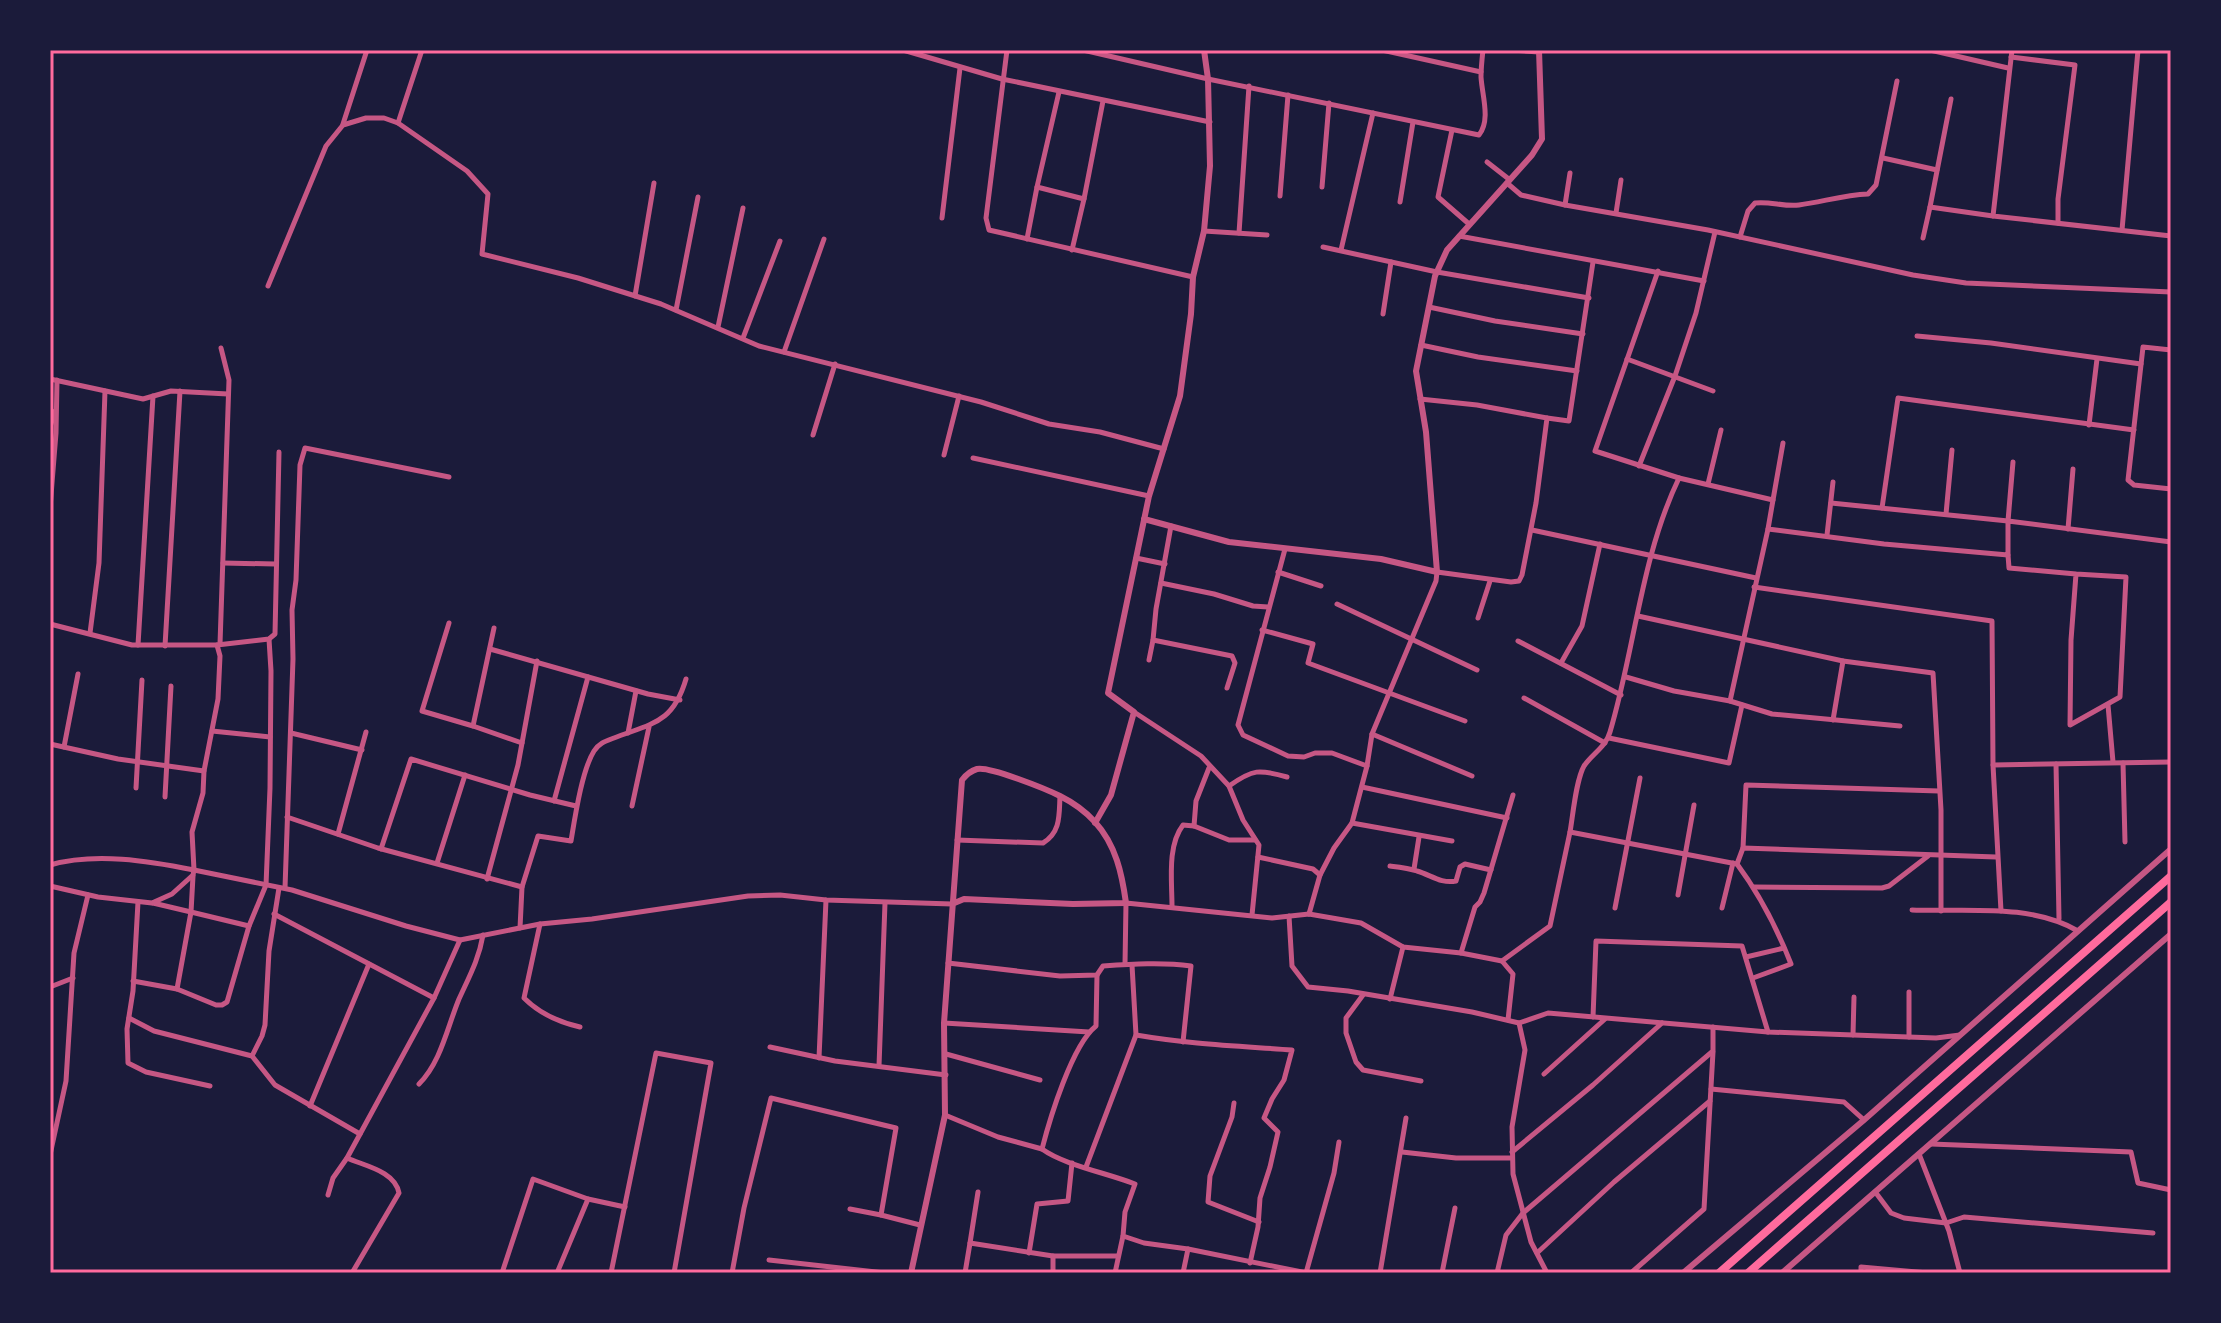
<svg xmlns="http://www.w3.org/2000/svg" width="2221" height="1323" font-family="Figtree,sans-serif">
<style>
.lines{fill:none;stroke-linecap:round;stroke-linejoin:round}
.minor{stroke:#c65784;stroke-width:5}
.tertiary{stroke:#c65784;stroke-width:6}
.trunk{stroke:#ff6b9d;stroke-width:8}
.neatline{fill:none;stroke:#ff6b9d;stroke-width:3}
</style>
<rect width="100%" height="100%" fill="#1b1b3a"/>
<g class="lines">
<g class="minor">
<polyline points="903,50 1002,79 1210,122"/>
<polyline points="1007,50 986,218 989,230 1193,277"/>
<path d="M 1083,50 L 1208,79 L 1479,135 C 1491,120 1482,95 1481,77 C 1481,68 1482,59 1483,50"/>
<polyline points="1382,50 1481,72"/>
<polyline points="1512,50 1539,52"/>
<polyline points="1930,50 2008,68"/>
<polyline points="2012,50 1993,216 2171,236"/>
<polyline points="2011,57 2075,65 2058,199 2058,223"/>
<polyline points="1059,92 1037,187 1084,199 1103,101"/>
<polyline points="1951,99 1930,207 1993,216"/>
<polyline points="398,123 422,50"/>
<polyline points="343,124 367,50"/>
<polyline points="1452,130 1438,197 1469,224"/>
<polyline points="1883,158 1937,170"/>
<polyline points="1487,162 1510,180"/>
<polyline points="1507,183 1521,195 1565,205 1708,230 1913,275 1966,283 2171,292"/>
<polyline points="1322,187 1329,103"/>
<polyline points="1280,196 1288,95"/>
<polyline points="1400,202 1413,122"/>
<polyline points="1565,205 1570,173"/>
<polyline points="1616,213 1621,180"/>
<polyline points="942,218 960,68"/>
<polyline points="2122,230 2138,50"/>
<polyline points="1204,231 1267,235"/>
<polyline points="1239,233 1249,86"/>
<polyline points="1459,236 1704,281"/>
<path d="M 1740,237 L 1748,211 L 1755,203 C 1770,201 1784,207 1799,205 C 1822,202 1844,195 1868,194 L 1876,185 L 1897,81"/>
<polyline points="1923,238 1930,207"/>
<polyline points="1027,239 1037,187"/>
<polyline points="1323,247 1437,272 1589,298"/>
<polyline points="1072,250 1084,199"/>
<polyline points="1341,250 1373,113"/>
<polyline points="1658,271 1595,451 1679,478"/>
<polyline points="268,286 326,146 343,125 366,118 384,118 398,123 467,171 488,194 482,254 578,278 661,304 759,346 981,402 1049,424 1100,432 1164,449"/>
<polyline points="635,296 654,183"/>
<polyline points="1429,307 1495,321 1583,334"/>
<polyline points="676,310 698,197"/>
<polyline points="1383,314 1391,262"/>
<polyline points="718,327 743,208"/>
<polyline points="1917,336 1991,343 2141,364"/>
<polyline points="743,338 780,241"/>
<polyline points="1421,345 1478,357 1577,371"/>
<polyline points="2171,350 2143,347 2128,480 2134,485 2171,489"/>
<polyline points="784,352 824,239"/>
<polyline points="1627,359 1713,391"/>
<polyline points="50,379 143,399 171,391 228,394"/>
<polyline points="1547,418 1569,421 1593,262"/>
<polyline points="2089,425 2097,359"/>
<polyline points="50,427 55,411"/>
<polyline points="813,435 835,364"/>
<polyline points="944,455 959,396"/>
<polyline points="973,458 1149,496"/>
<polyline points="1639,466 1675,376 1696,313 1715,232"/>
<polyline points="1708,484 1721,430"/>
<polyline points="1773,500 1783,443"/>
<polyline points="1831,503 2008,521 2013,462"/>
<polyline points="50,508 56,433 57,380"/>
<polyline points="1882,508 1898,398 2134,430"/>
<polyline points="1946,514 1952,450"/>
<polyline points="1171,526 1156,609 1153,640 1232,656 1235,663 1227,688"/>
<polyline points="2068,529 2073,469"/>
<polyline points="1532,530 1756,578"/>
<polyline points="1827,535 1833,482"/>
<polyline points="1285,549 1238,725 1243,735 1288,756 1304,757 1315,753 1332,753 1367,766"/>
<polyline points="2008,555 2009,568 2076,574 2071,640 2070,725 2120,697 2126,577 2076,574"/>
<polyline points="1136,558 1165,564"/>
<polyline points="223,563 275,564"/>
<polyline points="1278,572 1321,586"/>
<polyline points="1161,583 1214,594 1253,606 1268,607"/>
<polyline points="1754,587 1992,621 1993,765"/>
<polyline points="1337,604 1477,670"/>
<polyline points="1638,616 1843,661 1933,673 1941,810 1941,911"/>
<polyline points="1478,618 1490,581"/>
<polyline points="449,623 422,711 473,726 494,628"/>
<polyline points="50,624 132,645 217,645 269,639 275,634 279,452"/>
<polyline points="1262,630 1313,644 1308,663 1465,721"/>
<polyline points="90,633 99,563 105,391"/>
<polyline points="1518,641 1621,695"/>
<polyline points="220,644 229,380 221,348"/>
<polyline points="138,645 153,396"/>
<polyline points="165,646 180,391"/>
<polyline points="490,649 648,694 680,700"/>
<polyline points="1149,660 1153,640"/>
<polyline points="1561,663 1582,626 1600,544"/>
<polyline points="1626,677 1674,691 1730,701 1772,714 1900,726"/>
<polyline points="1524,698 1605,743"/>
<polyline points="1730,701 1768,529"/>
<polyline points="2108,705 2113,762"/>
<polyline points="1134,712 1201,756 1229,786 1243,820 1259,845 1252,915"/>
<polyline points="1833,720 1843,661"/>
<polyline points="473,726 522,743"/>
<polyline points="212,731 270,737"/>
<polyline points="291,733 362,750"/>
<polyline points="628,733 636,691"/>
<polyline points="1372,734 1472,776"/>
<polyline points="1609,738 1729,763 1742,705"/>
<polyline points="50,744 118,759 204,771"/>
<polyline points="64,747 78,674"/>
<polyline points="2123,763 2125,842"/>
<polyline points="2056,764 2059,919"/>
<path d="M 1229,786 C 1253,769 1259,769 1287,777"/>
<polyline points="1362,787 1507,818"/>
<polyline points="136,788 142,680"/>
<polyline points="165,797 171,686"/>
<polyline points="554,801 588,677"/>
<polyline points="632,806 649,727"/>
<polyline points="287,817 378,848 522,887"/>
<polyline points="1352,823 1452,841"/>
<polyline points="1194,826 1229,840 1255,840"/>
<polyline points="338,834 366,732"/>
<path d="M 957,840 L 1043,843 C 1061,832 1059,815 1060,796"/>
<polyline points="1743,848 1746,785 1939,791"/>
<polyline points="381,849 411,759 530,795 576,806"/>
<polyline points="1258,857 1313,869 1320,875"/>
<polyline points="437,863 465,775"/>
<path d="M 1737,864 L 1570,832 C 1573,815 1576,780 1584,766 C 1592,754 1606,747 1610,732 C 1635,648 1641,557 1679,478 L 1773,500 L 1768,529 L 1884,544 L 2008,555 L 2008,521 L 2171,542"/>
<path d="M 50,865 C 95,852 149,861 194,870 L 192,832 L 203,793 L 204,771 L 218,699 L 220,656 L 217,645"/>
<path d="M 1390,866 C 1399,867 1409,868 1417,871 C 1431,875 1441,884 1456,881 L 1460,867 L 1465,864 L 1491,870"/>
<polyline points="1414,869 1419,837"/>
<polyline points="193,876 191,912 249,926"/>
<polyline points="487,879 518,765 537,661"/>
<polyline points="50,886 98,897 152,903 172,894 193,875 194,870 292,890 406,926 460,940 540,924 592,919 748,896 780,895 826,900 952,904"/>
<polyline points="1754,887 1882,888 1889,886 1928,856"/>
<polyline points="285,888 293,659 292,610 296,580 300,465 305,448 449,477"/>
<polyline points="1678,895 1694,805"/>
<polyline points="138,902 133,991 127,1029 128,1063 146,1072 210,1086"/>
<polyline points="153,903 191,912 177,989"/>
<path d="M 1172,906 C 1172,881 1167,846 1183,825 L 1194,826 L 1196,801 L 1209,768"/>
<polyline points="1615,908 1640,778"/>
<polyline points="1722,908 1733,863"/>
<path d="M 1912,910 C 1966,912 2030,903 2078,931"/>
<polyline points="2001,911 1993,765 2171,762"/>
<polyline points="274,914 434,998 347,1158 333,1178 328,1195"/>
<polyline points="1309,914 1320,875 1334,848 1352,823 1367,766 1372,734 1436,581 1437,572 1511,582 1519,581 1522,575 1536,503 1547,418 1477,405 1420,399"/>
<polyline points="1289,916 1292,966 1308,987 1348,991 1472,1012 1519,1023 1548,1013 1768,1032 1936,1038 1960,1035"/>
<path d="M 540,924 L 524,998 C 540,1014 558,1022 580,1027"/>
<path d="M 520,928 L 522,887 L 538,836 L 571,841 C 575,817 582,770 594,751 C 599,743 606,741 614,738 C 653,723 673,723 686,679"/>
<polyline points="1461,953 1475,907 1480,902 1484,893 1513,795"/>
<polyline points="1746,957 1784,948"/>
<polyline points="1502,961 1550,926 1570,832"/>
<path d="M 948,963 L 1060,976 L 1097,975 L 1103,966 C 1132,964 1163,962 1191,966 L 1183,1042"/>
<polyline points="1125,964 1126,903 1272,918 1309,914 1361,923 1403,947 1461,953 1502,961 1513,974 1508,1020"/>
<path d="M 1097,975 L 1096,1026 C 1072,1045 1050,1118 1042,1149 C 1064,1165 1107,1173 1135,1184 L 1125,1212 L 1123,1236 L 1144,1243 L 1188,1249 L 1307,1273"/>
<path d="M 1753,978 L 1791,964 C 1777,928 1760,895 1737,864 L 1743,848 L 1996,857"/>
<polyline points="133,981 177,989 216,1005 222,1005 227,1002 249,926 266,885 270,788 271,671 269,639"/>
<polyline points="50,987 73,978"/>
<polyline points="1909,992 1909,1037"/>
<polyline points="1363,995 1346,1018 1346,1033 1356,1062 1363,1070 1421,1081"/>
<polyline points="434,998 460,940"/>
<polyline points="1390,999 1403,947"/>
<polyline points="1593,1017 1596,941 1742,946 1768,1032"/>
<polyline points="129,1018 154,1031 252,1056 275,1085 360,1134"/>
<polyline points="944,1023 1089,1032"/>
<polyline points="1519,1023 1525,1050 1512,1127 1513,1174 1531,1242 1547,1273"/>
<path d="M 1136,1035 C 1188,1044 1239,1046 1292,1050 L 1284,1080 L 1272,1099 L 1264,1118 L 1278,1132 L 1270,1167 L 1260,1198 L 1258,1227 L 1250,1263"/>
<polyline points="1853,1035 1854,997"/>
<polyline points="770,1047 835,1061 946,1075"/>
<polyline points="946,1054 1040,1080"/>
<polyline points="252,1056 262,1036 265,1025 269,951 279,888"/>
<polyline points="819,1058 826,900"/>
<polyline points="879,1066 885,903"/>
<polyline points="1544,1074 1605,1019"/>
<path d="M 419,1084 C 441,1062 447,1028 459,999 C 469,977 479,959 483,935"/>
<polyline points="1711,1089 1844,1102 1864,1120"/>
<polyline points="1234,1103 1232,1117 1210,1176 1208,1202 1259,1222"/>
<polyline points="310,1106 369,964"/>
<polyline points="945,1115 998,1137 1042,1149"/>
<polyline points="1931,1144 2131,1152 2138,1183 2171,1190"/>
<polyline points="1402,1152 1456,1158 1512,1158"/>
<polyline points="1512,1152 1593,1085 1662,1023"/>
<polyline points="1919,1154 1949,1231 1960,1273"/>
<polyline points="50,1155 66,1081 74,953 88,895"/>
<polyline points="50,1157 50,1173"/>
<path d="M 347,1158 C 365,1166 395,1171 399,1193 L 352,1273"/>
<polyline points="1086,1167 1136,1035 1132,965"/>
<polyline points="1876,1193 1891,1213 1904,1218 1946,1223 1964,1217 2153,1233"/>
<polyline points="588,1199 625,1207"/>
<polyline points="850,1209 881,1215"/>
<polyline points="970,1243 978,1192"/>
<polyline points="1029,1253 1037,1204 1068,1201 1072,1163"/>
<polyline points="1537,1253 1614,1182 1710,1101"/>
<polyline points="769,1260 885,1273"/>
<polyline points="502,1273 533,1179 588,1199 557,1273"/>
<polyline points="611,1273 656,1053 711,1063 674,1273"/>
<polyline points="732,1273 744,1208 771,1098 896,1128 881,1215 920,1225"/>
<polyline points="965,1273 970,1243 1053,1256 1117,1256"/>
<polyline points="1053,1273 1053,1256"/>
<polyline points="1115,1273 1123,1236"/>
<polyline points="1183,1273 1188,1249"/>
<polyline points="1306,1273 1334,1173 1339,1142"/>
<polyline points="1380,1273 1406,1118"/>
<polyline points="1442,1273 1455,1208"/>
<polyline points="1497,1273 1506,1235 1523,1213 1713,1051 1713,1027"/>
<polyline points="1631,1273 1704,1209 1713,1052"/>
<polyline points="1861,1273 1861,1267 1928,1273"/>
</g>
<g class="tertiary">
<polyline points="1144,519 1229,542 1381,559 1437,572 1426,432 1416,371 1435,276 1447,250 1532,155 1542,139 1539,50"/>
<polyline points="1095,823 1111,795 1134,712 1108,693 1149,496 1180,396 1191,314 1193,277 1204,231 1210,166 1208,79 1204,50"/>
<path d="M 911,1273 L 945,1115 L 944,1023 L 962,780 C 966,775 970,771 977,769 C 989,766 1046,789 1060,796 C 1072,802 1086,812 1095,822 C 1116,845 1122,874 1126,903 L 1073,904 L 964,899 L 952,904"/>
<polyline points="1683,1273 1864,1120 2171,849"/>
<polyline points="1782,1273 2171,934"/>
</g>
<g class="trunk">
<polyline points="1719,1273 2171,876"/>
<polyline points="1748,1273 2171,902"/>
</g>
</g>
<rect width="2221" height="1323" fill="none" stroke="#1b1b3a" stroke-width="104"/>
<rect x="52" y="52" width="2117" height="1219" class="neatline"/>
</svg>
